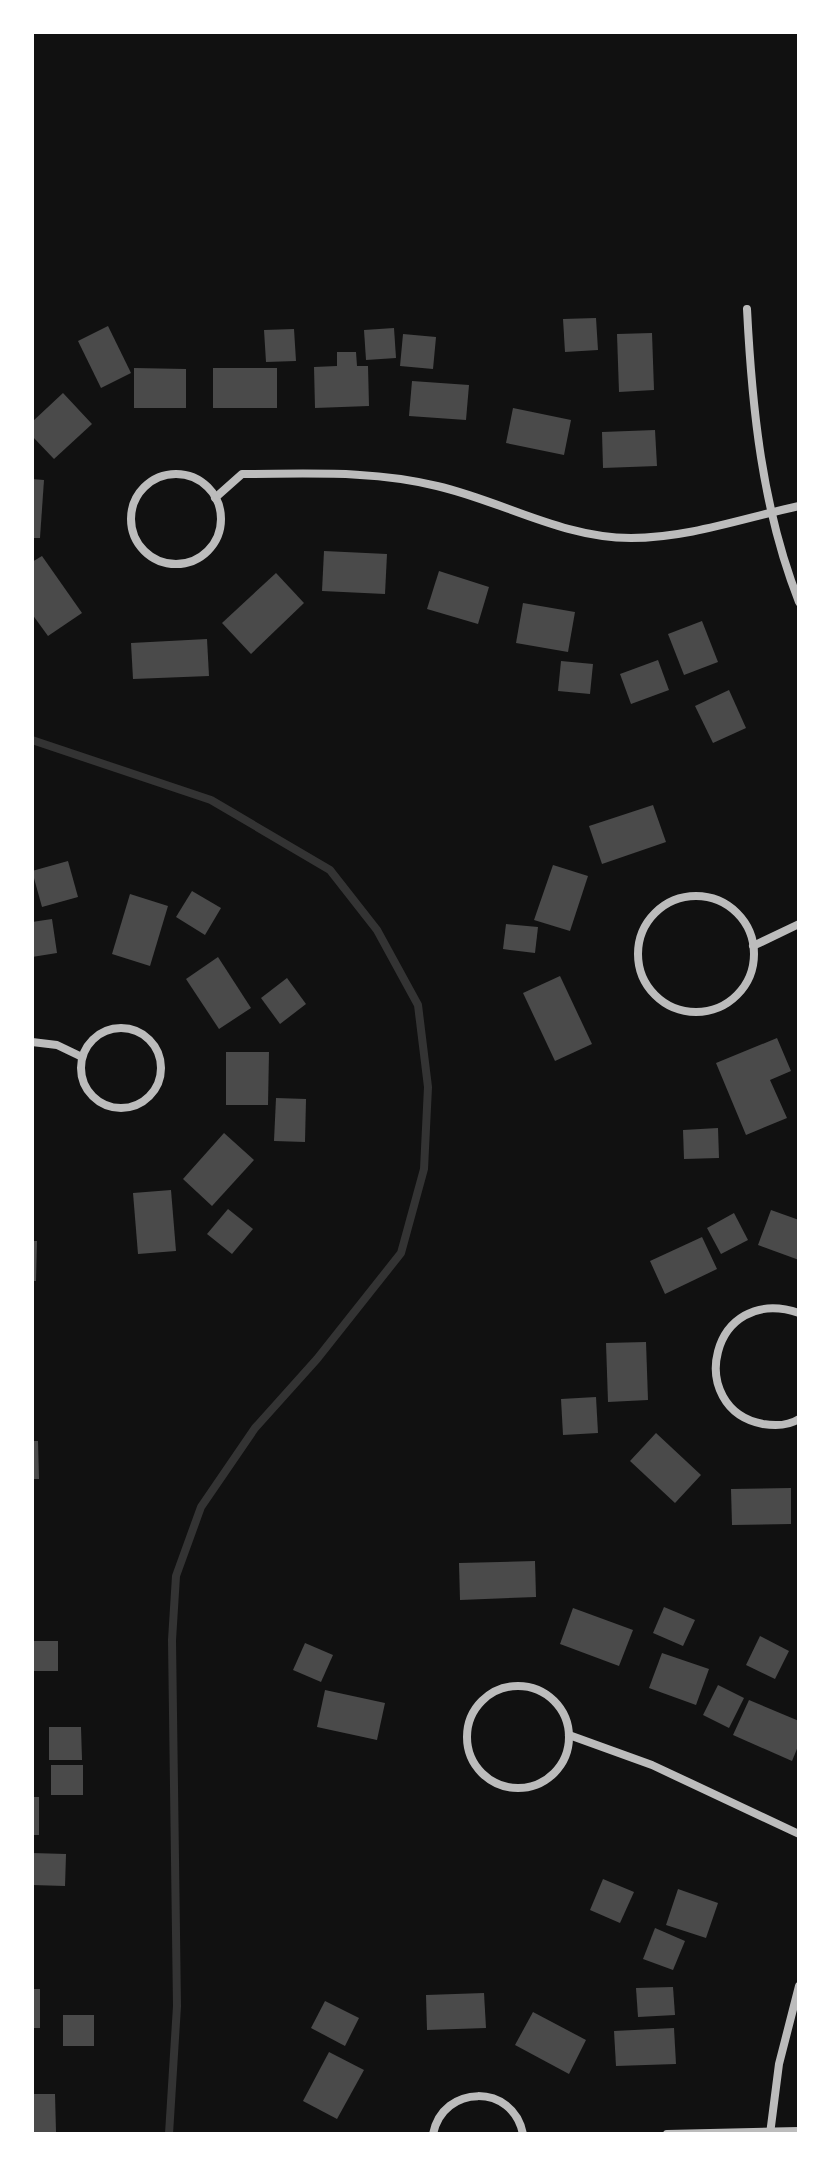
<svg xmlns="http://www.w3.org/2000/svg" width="831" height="2166" font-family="Inter,sans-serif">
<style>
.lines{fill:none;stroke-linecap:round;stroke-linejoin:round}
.stream{stroke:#333;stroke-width:8}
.building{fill:#4a4a4a}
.minor{stroke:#bcbcbc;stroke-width:8}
</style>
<rect width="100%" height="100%" fill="#111"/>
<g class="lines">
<polyline class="stream" points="32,740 211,800 330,870 377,930 418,1005 428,1087 424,1169 401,1253 317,1359 255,1428 201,1507 176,1576 172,1640 177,2006 169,2134"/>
</g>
<g class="building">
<polygon points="596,318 598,350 565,352 563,319"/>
<polygon points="108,326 131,373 101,388 78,341"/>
<polygon points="394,328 396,358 366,360 364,330"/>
<polygon points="294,329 296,361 266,362 264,330"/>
<polygon points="652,333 654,390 619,392 617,334"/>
<polygon points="403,334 436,337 433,369 400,366"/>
<polygon points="337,352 356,352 357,366 368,366 369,406 315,408 314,367 337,366"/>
<polygon points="134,368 186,369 186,408 134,408"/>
<rect x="213" y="368" width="64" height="40"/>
<polygon points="412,381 469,385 466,420 409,416"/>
<polygon points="63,393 92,424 54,459 32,436 32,422"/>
<polygon points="513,408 571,420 564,455 506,443"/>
<polygon points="655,430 657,466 603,468 602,432"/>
<polygon points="32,479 44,480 40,538 32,538"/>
<polygon points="324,551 387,554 385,594 322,591"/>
<polygon points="42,556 82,613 48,636 32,614 32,562"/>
<polygon points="439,571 489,587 478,624 427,609"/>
<polygon points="276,573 304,603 251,654 222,623"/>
<polygon points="523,603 575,612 568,652 516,643"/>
<polygon points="702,621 718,662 684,675 668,634"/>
<polygon points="207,639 209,676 133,679 131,643"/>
<polygon points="658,660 669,690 631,704 620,674"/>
<polygon points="561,661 593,664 590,694 558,691"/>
<polygon points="729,690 746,728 713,743 695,706"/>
<polygon points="653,805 666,842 602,864 589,826"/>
<polygon points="68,861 78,897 42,907 32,871"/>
<polygon points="553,865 588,876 570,931 534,920"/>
<polygon points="192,891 221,908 205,935 176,917"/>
<polygon points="130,894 168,906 150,966 112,954"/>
<polygon points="52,919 57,953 32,957 32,922"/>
<polygon points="506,924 538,927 535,953 503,949"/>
<polygon points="218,957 251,1008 219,1029 186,979"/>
<polygon points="560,976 592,1044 555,1061 523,993"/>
<polygon points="287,978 306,1004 280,1024 261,998"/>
<polygon points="777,1038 791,1071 770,1080 787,1118 746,1135 716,1063"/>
<polygon points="226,1052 269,1052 268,1105 226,1105"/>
<polygon points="276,1098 306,1099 305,1142 274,1141"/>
<polygon points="718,1128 719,1158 684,1159 683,1130"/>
<polygon points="224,1133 254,1160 212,1206 183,1179"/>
<polygon points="171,1190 176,1251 138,1254 133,1193"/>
<polygon points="228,1209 253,1229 232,1254 207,1234"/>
<polygon points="771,1210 799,1220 799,1260 758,1245"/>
<polygon points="734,1213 748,1240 721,1254 707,1228"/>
<polygon points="702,1237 717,1269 665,1294 650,1261"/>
<polygon points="32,1241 37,1241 36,1281 32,1281"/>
<polygon points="646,1342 648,1400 608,1402 606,1343"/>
<polygon points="596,1397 598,1433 563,1435 561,1399"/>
<polygon points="656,1433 701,1475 675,1503 630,1461"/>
<polygon points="32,1441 38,1441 39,1479 32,1479"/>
<polygon points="791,1488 791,1524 732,1525 731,1489"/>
<polygon points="535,1561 536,1597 460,1600 459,1563"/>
<polygon points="664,1607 695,1620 683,1646 653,1633"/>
<polygon points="573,1608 633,1630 619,1666 560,1644"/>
<polygon points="760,1636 789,1651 775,1679 746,1665"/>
<rect x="32" y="1641" width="26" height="30"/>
<polygon points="305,1643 333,1655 321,1682 293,1670"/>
<polygon points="662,1653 709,1669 696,1705 649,1688"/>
<polygon points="718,1685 744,1698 729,1728 703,1715"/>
<polygon points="325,1690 385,1703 377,1740 317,1727"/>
<polygon points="749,1700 799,1721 799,1744 792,1761 733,1735"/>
<polygon points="49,1727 81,1727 82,1760 49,1760"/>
<rect x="51" y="1765" width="32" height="30"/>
<rect x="32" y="1797" width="7" height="38"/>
<polygon points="32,1853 66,1854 65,1886 32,1885"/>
<polygon points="603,1879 634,1892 620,1923 590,1910"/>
<polygon points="678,1889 718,1903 706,1938 666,1925"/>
<polygon points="655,1928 685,1941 673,1970 643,1959"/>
<polygon points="673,1987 675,2015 638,2017 636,1988"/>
<rect x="32" y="1989" width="8" height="39"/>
<polygon points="484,1993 486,2028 427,2030 426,1995"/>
<polygon points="325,2001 359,2018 345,2046 311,2028"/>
<polygon points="533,2012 586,2040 569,2074 515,2045"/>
<rect x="63" y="2015" width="31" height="31"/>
<polygon points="674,2028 676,2064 616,2066 614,2031"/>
<polygon points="329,2052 364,2070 337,2119 303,2101"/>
<polygon points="32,2094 55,2094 56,2132 32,2133"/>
</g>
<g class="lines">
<g class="minor">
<path d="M 747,309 C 752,408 762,508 799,602"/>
<circle cx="176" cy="519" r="45"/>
<path d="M 215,498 L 242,474 C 308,474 373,470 437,486 C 502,501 562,538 631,538 C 688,538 744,518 799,506"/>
<circle cx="696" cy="954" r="58"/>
<polyline points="753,946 799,924"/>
<circle cx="121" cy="1068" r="40"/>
<polyline points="32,1042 57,1045 82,1057"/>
<path d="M 799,1313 C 710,1283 684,1409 763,1424 C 775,1426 788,1426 799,1419"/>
<circle cx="518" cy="1737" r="51"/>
<polyline points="569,1735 652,1765 799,1834"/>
<path d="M 433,2134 C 443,2084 513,2083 523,2134"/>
<polyline points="667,2134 799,2131"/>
<polyline points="770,2134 779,2064 799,1986"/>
</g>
</g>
<rect width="831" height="2166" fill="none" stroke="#ffffff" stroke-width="68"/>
</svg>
